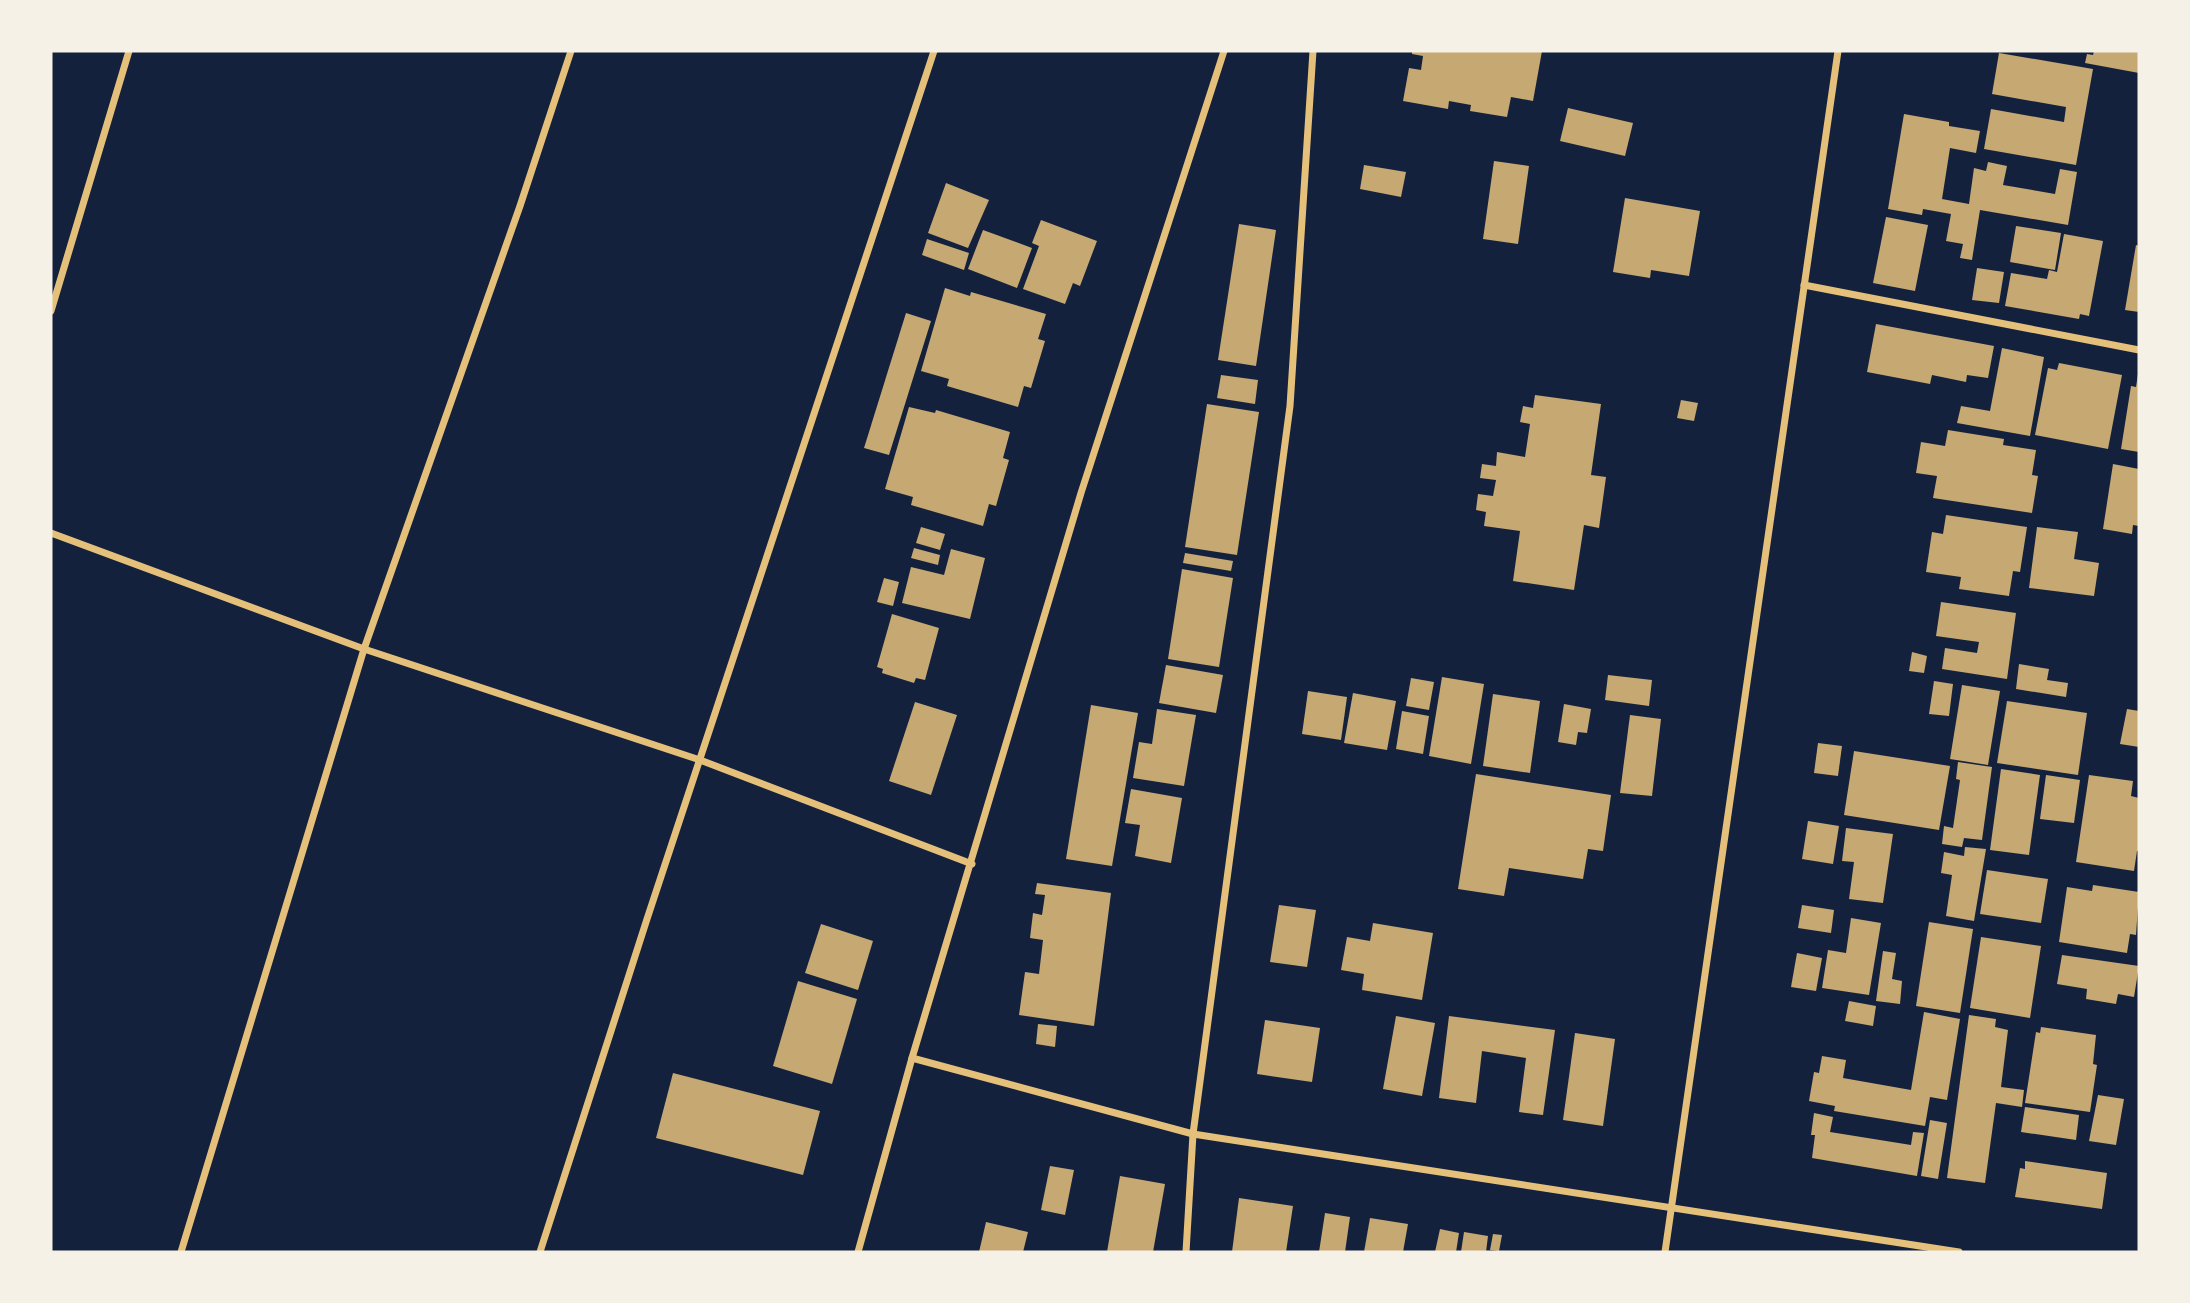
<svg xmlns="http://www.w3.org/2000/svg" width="2190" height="1303" font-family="Signika,sans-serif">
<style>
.building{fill:#c6a872}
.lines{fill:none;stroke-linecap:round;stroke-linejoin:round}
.minor{stroke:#e5c07b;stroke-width:7}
</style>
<rect width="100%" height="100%" fill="#14213d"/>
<g class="building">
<polygon points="1412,51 1542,51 1533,101 1511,97 1507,117 1470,111 1471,105 1449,101 1448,109 1403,101 1409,68 1421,70 1423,56 1412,54"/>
<polygon points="2094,51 2139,51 2139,73 2085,63 2087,54 2093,55"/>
<polygon points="1999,53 2093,69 2076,165 1984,149 1991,109 2064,122 2066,107 1992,94"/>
<polygon points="1568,108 1633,123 1625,156 1560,141"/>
<polygon points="1904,114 1949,122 1949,126 1980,131 1976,153 1950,148 1942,199 1969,204 1974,168 1986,171 1988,162 2007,166 2003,185 2055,194 2060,169 2077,172 2068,225 1980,210 1972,260 1960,258 1963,244 1946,241 1951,214 1923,209 1922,215 1888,209"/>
<polygon points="1494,161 1529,166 1518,244 1483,239"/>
<polygon points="1364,165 1406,172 1401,197 1360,189"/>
<polygon points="946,183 989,200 968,248 928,233"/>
<polygon points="1625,198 1700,211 1689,276 1651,270 1650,278 1613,272"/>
<polygon points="1886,217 1928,225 1915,291 1873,283"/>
<polygon points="1041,220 1097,241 1080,286 1073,283 1065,304 1023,289 1039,246 1032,243"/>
<polygon points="1239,224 1276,230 1256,366 1218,360"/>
<polygon points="2016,226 2061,233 2055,270 2010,262"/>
<polygon points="983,230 1032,248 1017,288 968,269"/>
<polygon points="2064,234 2103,241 2089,316 2080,314 2079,319 2005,306 2011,273 2047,279 2049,270 2057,272"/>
<polygon points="927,239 969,253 964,270 922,255"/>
<polygon points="2136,245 2139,246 2139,312 2125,310"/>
<polygon points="1977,268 2004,272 1999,303 1972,300"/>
<polygon points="945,288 970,296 971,292 1046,314 1038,339 1045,341 1031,388 1024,386 1018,407 947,386 949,379 921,371"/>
<polygon points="906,313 931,321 889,455 864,448"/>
<polygon points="1876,324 1994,346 1988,378 1967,375 1966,382 1932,375 1930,384 1867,372"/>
<polygon points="2002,348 2044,357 2030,436 1957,423 1961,406 1990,411"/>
<polygon points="2059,363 2122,375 2108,449 2035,435 2048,368 2057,370"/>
<polygon points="2138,374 2139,374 2139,452 2121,449 2131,386 2136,387"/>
<polygon points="1221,375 1258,380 1255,404 1217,398"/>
<polygon points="1535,395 1601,404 1591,475 1606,477 1599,528 1584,525 1574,590 1513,581 1520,531 1484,526 1486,512 1476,510 1478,494 1493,496 1496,480 1480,478 1482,464 1496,466 1497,452 1525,457 1530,424 1520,422 1523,406 1533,408"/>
<polygon points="1681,400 1698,403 1694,421 1677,418"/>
<polygon points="1207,404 1259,412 1237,555 1185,547"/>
<polygon points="909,407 935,413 936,410 1010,432 1003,458 1009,460 996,506 989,504 983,526 911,505 913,497 885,489"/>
<polygon points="1948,430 2004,439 2003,445 2036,450 2032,475 2038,476 2032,513 1933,498 1937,476 1916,473 1921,442 1945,446"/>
<polygon points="2113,464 2139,469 2139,526 2133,525 2132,534 2103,529"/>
<polygon points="1946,515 2027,527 2020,572 2013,571 2009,596 1959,589 1961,577 1926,572 1932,532 1943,534"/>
<polygon points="921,527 945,534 940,550 916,543"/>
<polygon points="2037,527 2078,532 2074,559 2099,563 2094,596 2029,588"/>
<polygon points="914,548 940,555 938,565 911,558"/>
<polygon points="951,549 985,558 970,619 902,603 911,567 944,575"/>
<polygon points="1185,553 1233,561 1231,571 1183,563"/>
<polygon points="1182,569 1233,578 1219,667 1168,659"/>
<polygon points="884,578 899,582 893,606 877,602"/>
<polygon points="1941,602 2016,613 2007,679 1942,669 1945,648 1977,653 1979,642 1936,636"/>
<polygon points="892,614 939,628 925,680 916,678 914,683 882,673 883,669 877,667"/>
<polygon points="1912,652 1927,656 1924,673 1909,671"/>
<polygon points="2019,664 2049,669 2047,680 2068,683 2066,697 2016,689"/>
<polygon points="1166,665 1223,675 1216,713 1159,703"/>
<polygon points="1608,675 1652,680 1649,706 1605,700"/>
<polygon points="1442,677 1484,684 1471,764 1429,756"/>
<polygon points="1411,678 1434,682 1429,710 1406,706"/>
<polygon points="1934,681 1953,684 1949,716 1929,714"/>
<polygon points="1962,685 2000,691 1988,765 1950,759"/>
<polygon points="1308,691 1347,697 1341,740 1302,734"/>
<polygon points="1353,693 1396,701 1387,750 1344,743"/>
<polygon points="1493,694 1540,701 1530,773 1483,766"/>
<polygon points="2007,701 2087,713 2078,775 1997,763"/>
<polygon points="915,702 957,715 931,795 889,781"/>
<polygon points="1564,704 1591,709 1587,733 1578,732 1576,745 1558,742"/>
<polygon points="1091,705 1138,713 1112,866 1066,859"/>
<polygon points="1157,709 1196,715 1184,786 1133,778 1139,742 1152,744"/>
<polygon points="2127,709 2139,711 2139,747 2120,744"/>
<polygon points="1402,711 1429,716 1423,754 1396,749"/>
<polygon points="1630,715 1661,719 1652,796 1620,793"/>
<polygon points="1818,743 1842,746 1838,776 1814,773"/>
<polygon points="1854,751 1950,766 1939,830 1844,815"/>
<polygon points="1958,762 1992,767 1982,840 1964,838 1962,847 1942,844 1944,826 1953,828 1960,780 1956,779"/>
<polygon points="2001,769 2040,775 2029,855 1990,850"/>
<polygon points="1476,774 1611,795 1603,851 1588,849 1583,879 1509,868 1504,896 1458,889"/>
<polygon points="2046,775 2080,780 2074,823 2040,819"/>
<polygon points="2089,775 2133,781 2131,796 2139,798 2139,851 2137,851 2134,871 2076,862"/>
<polygon points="1131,789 1182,798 1171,863 1135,856 1140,825 1125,823"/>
<polygon points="1808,821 1839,826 1833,864 1802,859"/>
<polygon points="1846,828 1893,834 1883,903 1849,899 1854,862 1842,861"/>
<polygon points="1965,847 1986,849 1974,921 1946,916 1952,875 1941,873 1944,852 1964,856"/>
<polygon points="1987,870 2048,879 2041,923 1980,914"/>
<polygon points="1037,883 1111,893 1094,1026 1019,1015 1025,972 1039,974 1043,940 1030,938 1033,913 1042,915 1045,895 1035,894"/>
<polygon points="2093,885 2139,892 2136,935 2130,934 2127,953 2059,942 2067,887 2092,891"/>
<polygon points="1279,905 1316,910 1307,967 1270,962"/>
<polygon points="1802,905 1834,910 1831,933 1798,928"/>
<polygon points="1851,918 1881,923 1869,995 1822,988 1828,950 1846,953"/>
<polygon points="1929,922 1973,929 1960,1013 1916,1006"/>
<polygon points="1373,923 1433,933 1422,1000 1362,990 1364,974 1341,970 1347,937 1370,941"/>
<polygon points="821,924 873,941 858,990 805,973"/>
<polygon points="1981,937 2041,946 2030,1018 1970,1008"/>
<polygon points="1883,951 1896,953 1892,979 1902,981 1900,1004 1876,1001"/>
<polygon points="1797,953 1822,958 1816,991 1791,987"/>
<polygon points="2062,955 2139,966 2134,997 2118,994 2116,1004 2086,999 2087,989 2057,984"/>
<polygon points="798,981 857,999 832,1084 773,1066"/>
<polygon points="1849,1001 1876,1006 1873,1026 1845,1021"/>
<polygon points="1924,1012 1960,1019 1947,1100 1930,1097 1925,1126 1834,1111 1835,1106 1809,1101 1814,1072 1819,1073 1822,1056 1846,1060 1843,1078 1911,1090"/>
<polygon points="1969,1015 1996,1019 1995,1027 2008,1030 2001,1087 2024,1090 2022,1107 1996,1103 1985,1183 1947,1178"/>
<polygon points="1396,1016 1435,1023 1422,1096 1383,1089"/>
<polygon points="1449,1016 1555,1030 1543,1115 1519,1112 1526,1058 1482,1051 1476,1103 1439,1098"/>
<polygon points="1265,1020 1320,1028 1312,1082 1257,1074"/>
<polygon points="1038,1024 1057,1026 1055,1047 1036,1044"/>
<polygon points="2041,1027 2096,1035 2093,1064 2097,1065 2090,1112 2025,1103 2036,1032 2040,1033"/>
<polygon points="1575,1033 1615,1039 1603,1126 1563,1120"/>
<polygon points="673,1073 820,1111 803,1175 656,1138"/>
<polygon points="2098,1095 2124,1099 2116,1145 2089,1141"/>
<polygon points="2025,1107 2079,1115 2076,1140 2021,1132"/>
<polygon points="1814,1113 1833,1117 1830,1132 1911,1145 1913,1132 1924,1133 1917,1176 1812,1158 1815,1135 1811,1135"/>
<polygon points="1930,1120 1947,1123 1938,1179 1921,1176"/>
<polygon points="2025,1161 2107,1173 2102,1209 2015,1197 2020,1168 2025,1169"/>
<polygon points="1050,1166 1074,1170 1065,1215 1041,1210"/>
<polygon points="1120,1176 1165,1184 1153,1252 1107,1252"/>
<polygon points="1239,1198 1293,1206 1286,1252 1232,1252"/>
<polygon points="1325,1213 1350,1217 1345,1252 1319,1252"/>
<polygon points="1370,1218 1408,1224 1403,1252 1364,1252"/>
<polygon points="986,1222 1028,1232 1023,1252 979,1252"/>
<polygon points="1440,1229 1459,1233 1456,1252 1435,1252"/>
<polygon points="1464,1232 1488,1236 1486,1252 1461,1252"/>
<polygon points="1493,1234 1502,1235 1499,1251 1490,1250"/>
</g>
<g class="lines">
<g class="minor">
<polyline points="1804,285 2139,350"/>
<polyline points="51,311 129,51"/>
<polyline points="51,533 364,649 700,760 972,864"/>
<polyline points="912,1058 1193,1134 1959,1252"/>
<polyline points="181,1252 364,649 520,206 571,51"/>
<polyline points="540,1252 647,919 934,51"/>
<polyline points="858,1252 912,1058 1081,493 1224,51"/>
<polyline points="1186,1252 1193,1134 1290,406 1313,51"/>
<polyline points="1665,1252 1838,51"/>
</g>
</g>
<rect width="2190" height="1303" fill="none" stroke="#f6f1e7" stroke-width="105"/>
</svg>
